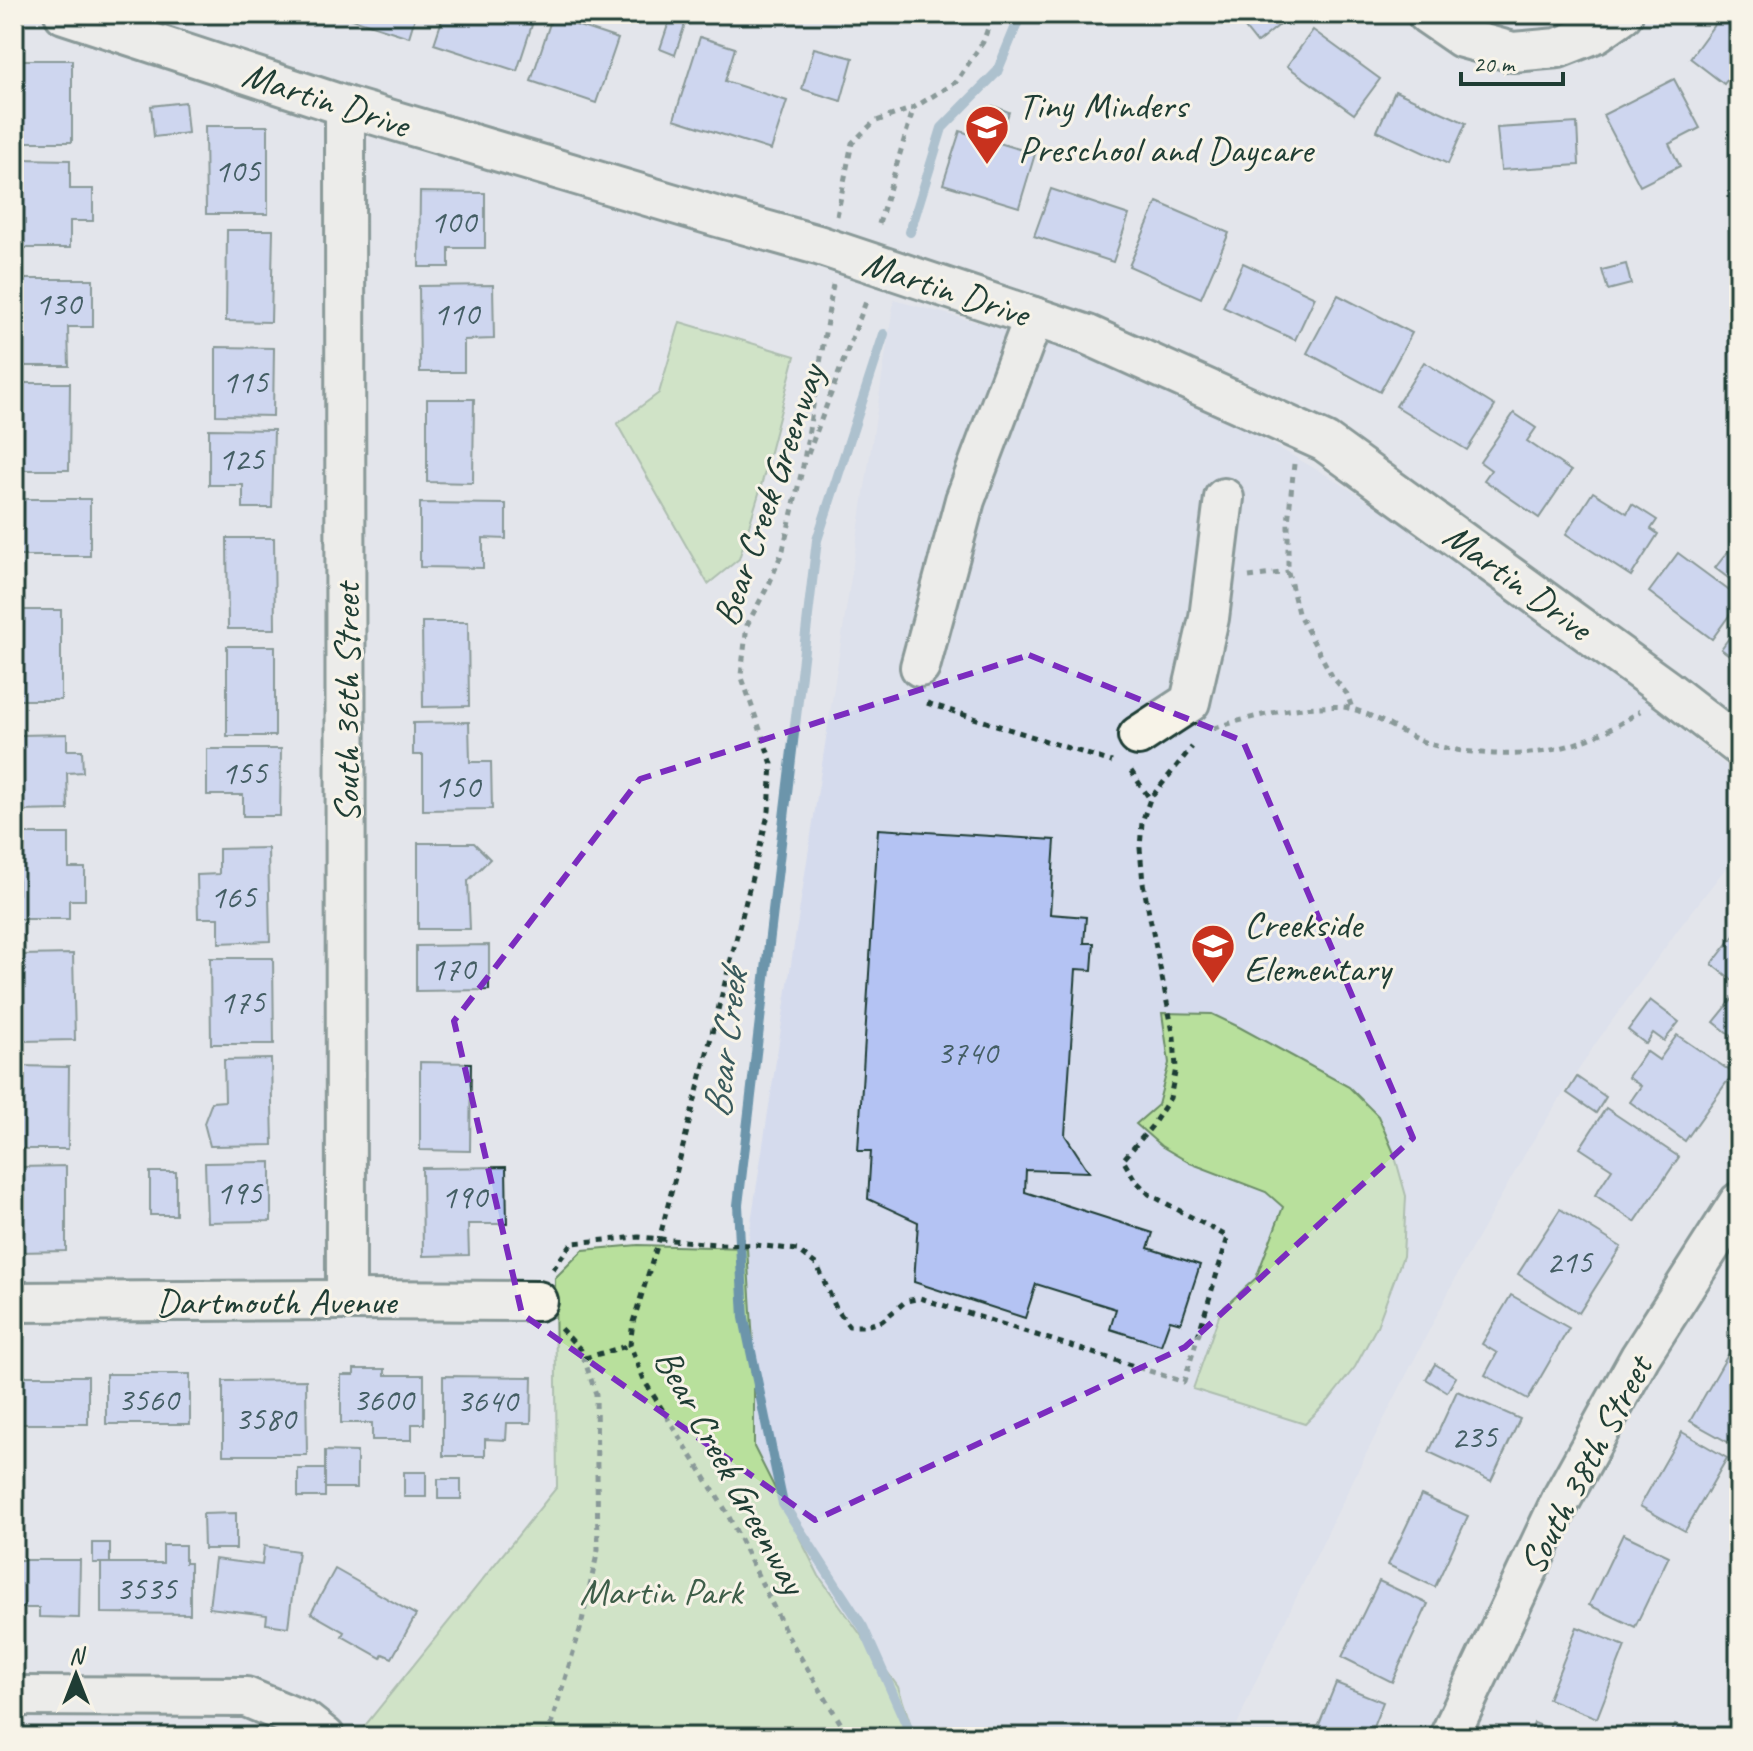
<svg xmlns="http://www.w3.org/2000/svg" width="1753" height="1751" font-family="Caveat,sans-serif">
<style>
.built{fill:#d5dbed}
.green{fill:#b8e09c;stroke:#6c8e68;stroke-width:2}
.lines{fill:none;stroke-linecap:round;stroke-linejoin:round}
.stream{stroke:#6c95ab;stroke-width:10}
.building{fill:#b4c3f3;stroke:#1f3d34;stroke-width:2}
.minor-casing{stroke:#1f3d34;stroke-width:44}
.path{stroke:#1f3d34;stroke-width:5;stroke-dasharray:6 6;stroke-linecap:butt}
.minor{stroke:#f7f3e8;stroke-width:38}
.marked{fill:none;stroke:#7b2cbf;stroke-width:6;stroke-dasharray:16 10;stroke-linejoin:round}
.labels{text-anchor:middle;stroke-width:6;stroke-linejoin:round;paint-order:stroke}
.number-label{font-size:34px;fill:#445e64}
.street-label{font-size:38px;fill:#1f3d34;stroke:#f7f3e8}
.poi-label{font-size:38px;fill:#1f3d34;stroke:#f7f3e8;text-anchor:start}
.park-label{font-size:38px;fill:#3e5e49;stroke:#f7f3e8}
.water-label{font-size:40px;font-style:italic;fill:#395a5c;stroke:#f7f3e8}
</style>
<rect width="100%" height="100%" fill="#e3e5eb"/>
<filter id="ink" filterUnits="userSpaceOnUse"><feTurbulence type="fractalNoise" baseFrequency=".0125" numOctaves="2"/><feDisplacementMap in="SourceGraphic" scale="16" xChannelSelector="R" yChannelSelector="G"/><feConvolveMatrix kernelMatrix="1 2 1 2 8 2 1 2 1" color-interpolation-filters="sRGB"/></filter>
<g filter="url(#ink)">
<polygon class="built" points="894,300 1066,346 1184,394 1335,480 1425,538 1640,697 1739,776 1739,851 1680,927 1596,1043 1529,1147 1464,1262 1358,1470 1253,1687 1232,1737 915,1737 898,1687 811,1563 754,1447 754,1359 747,1248"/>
<g class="green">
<polygon points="680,322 795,356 760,490 739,559 708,584 617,424 659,393"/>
<polygon points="1162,1013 1212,1014 1239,1027 1349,1087 1378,1116 1394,1153 1406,1196 1403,1256 1377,1326 1355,1367 1329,1400 1305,1424 1193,1389 1221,1310 1256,1278 1283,1207 1266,1192 1190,1163 1161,1146 1136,1124 1158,1105 1169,1063"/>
<polygon points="638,1245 747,1248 754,1359 754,1447 819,1576 898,1687 915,1737 368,1737 363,1728 557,1487 555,1278 583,1250"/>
</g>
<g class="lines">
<g class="stream">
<polyline points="910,232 942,128 997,72 1021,14"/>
<polyline points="884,334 817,540 738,1205 744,1318 783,1504 863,1627 912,1737"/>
</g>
</g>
<g class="building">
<polygon points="337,14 416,14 409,37"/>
<polygon points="444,14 512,14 511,18 532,25 517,71 434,44"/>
<polygon points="1234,14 1291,14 1292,15 1257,43"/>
<polygon points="1722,14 1739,14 1739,64 1724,84 1690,58"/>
<polygon points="671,16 686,21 675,55 660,49"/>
<polygon points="552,17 618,39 596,103 531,81"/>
<polygon points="1313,30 1380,79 1354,114 1287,66"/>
<polygon points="700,37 735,48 725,81 787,101 771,150 674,119"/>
<polygon points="814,48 853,58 841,101 802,89"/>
<rect x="23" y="60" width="49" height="82"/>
<polygon points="1674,79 1700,128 1669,144 1680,166 1640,186 1603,115"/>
<polygon points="1395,91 1466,123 1448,164 1377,131"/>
<polygon points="185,102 188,133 154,137 151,106"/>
<polygon points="993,106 1009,112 1004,127 987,121"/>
<polygon points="1577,123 1579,165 1501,170 1497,128"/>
<polygon points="205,126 268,126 268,214 206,214"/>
<polygon points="960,131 1035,154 1019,207 943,184"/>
<polygon points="19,159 70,160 70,189 93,189 93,221 70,221 70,248 18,248"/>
<polygon points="1051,189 1129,215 1113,262 1034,236"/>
<polygon points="420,192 485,193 485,248 449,248 449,267 419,267"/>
<polygon points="1157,202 1229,233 1201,298 1129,266"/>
<polygon points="227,230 273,230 271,322 226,321"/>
<polygon points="1243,263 1315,297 1295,340 1223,307"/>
<polygon points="1626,264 1631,284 1608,290 1602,270"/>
<polygon points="23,279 93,279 93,327 68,327 69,366 23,366"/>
<polygon points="493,285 494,339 464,340 464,372 420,372 419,286"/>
<polygon points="1338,295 1412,333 1380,392 1307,353"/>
<polygon points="216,347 274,348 273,416 216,415"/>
<polygon points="1424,362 1495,406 1467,450 1396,406"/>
<polygon points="22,383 70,383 69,470 22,470"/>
<polygon points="427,399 474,399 473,483 427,482"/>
<polygon points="1514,413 1536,428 1527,441 1571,471 1539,518 1484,480 1491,470 1480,462"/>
<polygon points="209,429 274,430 272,508 243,508 243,485 209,485"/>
<polygon points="1593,492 1627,513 1632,504 1657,520 1651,529 1658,534 1631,576 1566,534"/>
<rect x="14" y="499" width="76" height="57"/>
<polygon points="420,503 506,504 506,539 483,538 483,568 420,567"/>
<polygon points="227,538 274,538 275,629 228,629"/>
<polygon points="1738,539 1739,540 1739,586 1715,568"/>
<polygon points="1678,553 1739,598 1739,602 1712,639 1649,592"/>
<rect x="17" y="610" width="44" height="90"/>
<polygon points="422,622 468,622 469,706 423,707"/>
<polygon points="1739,624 1739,662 1721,649"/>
<rect x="227" y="646" width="48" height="90"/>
<polygon points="469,722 470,762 491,762 492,809 423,810 423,755 413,755 413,723"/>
<polygon points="67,734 67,750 82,750 83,772 67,773 68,810 20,811 20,735"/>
<polygon points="207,749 281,749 280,816 243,816 243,795 207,795"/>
<polygon points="878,829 1055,840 1050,914 1086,917 1084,943 1094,943 1092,970 1076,969 1065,1135 1089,1172 1026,1170 1025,1192 1153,1233 1148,1248 1200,1265 1181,1323 1170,1320 1161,1345 1110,1329 1116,1309 1036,1284 1025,1318 914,1282 918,1222 868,1199 871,1151 858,1151"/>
<polygon points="18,834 69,834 69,868 85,868 85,900 69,900 69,919 18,919"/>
<polygon points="418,843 474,843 490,859 468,881 470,929 418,929"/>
<polygon points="268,848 270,941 219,943 219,918 198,918 197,875 219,874 219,849"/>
<polygon points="1737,932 1739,934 1739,985 1712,964"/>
<polygon points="489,945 489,990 416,991 416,946"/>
<polygon points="73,954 75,1040 23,1041 21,955"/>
<polygon points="210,958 273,958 274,1044 211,1044"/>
<polygon points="1739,991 1739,1042 1714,1022"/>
<polygon points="1650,1000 1679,1022 1664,1041 1653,1033 1646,1044 1628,1030"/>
<polygon points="1677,1035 1733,1073 1685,1141 1630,1102 1641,1086 1628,1077 1646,1051 1659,1060"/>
<polygon points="271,1059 273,1145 210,1146 204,1123 212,1102 225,1101 224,1060"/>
<polygon points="420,1062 471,1063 470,1151 420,1150"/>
<polygon points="19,1066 69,1067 68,1149 17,1149"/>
<polygon points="1577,1077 1606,1097 1596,1113 1567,1093"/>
<polygon points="1606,1108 1679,1157 1635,1222 1595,1195 1612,1169 1580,1148"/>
<polygon points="271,1162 271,1221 207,1222 205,1163"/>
<polygon points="66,1166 66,1251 20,1252 19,1167"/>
<polygon points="506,1167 507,1224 468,1224 469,1255 423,1256 422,1168"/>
<rect x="150" y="1172" width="26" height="43"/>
<polygon points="1560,1209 1621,1247 1579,1313 1518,1274"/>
<polygon points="1511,1295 1569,1328 1528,1399 1485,1375 1497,1353 1482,1344"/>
<polygon points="1733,1346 1739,1349 1739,1434 1733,1445 1690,1421"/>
<polygon points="1435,1364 1456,1377 1447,1392 1426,1379"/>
<polygon points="354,1369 385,1369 385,1375 424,1375 424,1424 412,1424 412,1440 372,1440 372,1423 341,1423 341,1375 354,1375"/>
<rect x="106" y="1374" width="84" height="50"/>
<rect x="14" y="1376" width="74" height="48"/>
<polygon points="443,1376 532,1377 531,1423 507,1423 506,1440 485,1439 485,1456 443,1456"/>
<polygon points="306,1380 307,1455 223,1455 223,1381"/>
<polygon points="1457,1391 1520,1419 1491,1481 1429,1452"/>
<polygon points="1682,1432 1727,1458 1685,1531 1640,1506"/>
<polygon points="325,1451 357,1452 357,1488 325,1488"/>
<rect x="298" y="1469" width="27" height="28"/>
<rect x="404" y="1472" width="22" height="25"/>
<rect x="438" y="1479" width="23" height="20"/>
<polygon points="1421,1495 1468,1516 1435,1587 1388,1565"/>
<polygon points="236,1513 236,1549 204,1549 203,1514"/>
<polygon points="1623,1534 1669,1556 1635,1627 1589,1605"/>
<rect x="93" y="1543" width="17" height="20"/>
<polygon points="163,1545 185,1545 185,1563 190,1563 190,1614 101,1613 101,1563 163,1563"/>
<polygon points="264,1546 298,1551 288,1627 266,1624 267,1615 209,1608 215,1559 262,1565"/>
<polygon points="14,1560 80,1560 79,1618 39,1617 39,1608 14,1608"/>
<polygon points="335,1569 416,1615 392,1658 383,1654 381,1658 342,1636 344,1632 311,1613"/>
<polygon points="1379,1581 1428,1604 1392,1682 1342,1657"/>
<polygon points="1577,1627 1625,1646 1597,1718 1548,1699"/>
<polygon points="1336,1683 1383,1702 1369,1737 1314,1737"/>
<polygon points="1534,1723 1574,1737 1529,1737"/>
<polygon points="1675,1725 1701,1737 1669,1737"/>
</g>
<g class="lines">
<g class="minor-casing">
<g id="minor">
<polyline points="64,14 345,106 718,217 818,245 1088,335 1325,442 1667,690 1739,746"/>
<polyline points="1427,14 1462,38 1513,52 1558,48 1596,33 1623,14"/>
<polyline points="345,106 346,1300"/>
<polyline points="920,667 965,500 1034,317"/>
<polyline points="1138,736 1190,702 1209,618 1224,498"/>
<polyline points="14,1302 346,1300 538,1301"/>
<polyline points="14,1696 246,1697 306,1722 325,1737"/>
<polyline points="1449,1737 1561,1500 1640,1357 1739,1202"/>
</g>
</g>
<g class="path">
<polyline points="837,216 852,143 874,122 913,108 956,82 983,42 993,14"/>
<polyline points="879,224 913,110"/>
<polyline points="833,285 803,466 783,550 770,582 747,625 741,675 772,764 769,811 659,1240 633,1322 630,1345 645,1382 726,1511 790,1640 849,1737"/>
<polyline points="808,454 867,299"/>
<polyline points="1294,464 1288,523 1288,572 1298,613 1332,676 1347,694 1352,708"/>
<polyline points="1249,577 1288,572"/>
<polyline points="927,703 1112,762"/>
<path d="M 1214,728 C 1248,718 1281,709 1316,707 C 1327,707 1341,705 1352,709 C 1372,714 1398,731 1419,740 C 1435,747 1454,750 1472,752 C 1536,760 1587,747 1640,711"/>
<polyline points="1131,771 1150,799"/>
<polyline points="553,1269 572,1243 639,1237 716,1244 756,1245 797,1250 817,1265 836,1308 849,1326 866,1326 882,1321 906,1301 920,1298 1184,1382 1228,1237 1149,1194 1135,1180 1123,1160 1152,1126 1170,1098 1176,1068 1174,1037 1143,883 1140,848 1142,822 1150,799 1192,747"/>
<polyline points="585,1358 630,1345"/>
<polyline points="547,1737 580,1630 598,1550 596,1394 581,1350 560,1328"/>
</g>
<use href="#minor" class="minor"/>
</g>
</g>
<path d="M0 0H1753V1751H0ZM 1029,655 L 1243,741 L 1413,1138 L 1185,1347 L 815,1520 L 522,1314 L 454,1021 L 640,779 Z" fill="#e3e5eb" fill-opacity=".55" fill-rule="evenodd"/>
<path class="marked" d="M 1029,655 L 1243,741 L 1413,1138 L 1185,1347 L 815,1520 L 522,1314 L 454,1021 L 640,779 Z"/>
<defs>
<g id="school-pin" transform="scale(2.3)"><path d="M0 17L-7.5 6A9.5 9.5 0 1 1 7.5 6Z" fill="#c8321e" stroke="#f7f3e8"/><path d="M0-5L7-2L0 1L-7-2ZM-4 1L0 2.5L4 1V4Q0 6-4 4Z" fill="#fff"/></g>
</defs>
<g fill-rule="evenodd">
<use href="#school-pin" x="987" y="127"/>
<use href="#school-pin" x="1213" y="946"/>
</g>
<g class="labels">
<g class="number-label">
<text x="237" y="182">105</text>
<text x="453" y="233">100</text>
<text x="58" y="315">130</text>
<text x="456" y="325">110</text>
<text x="245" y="393">115</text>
<text x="241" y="470">125</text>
<text x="244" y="784">155</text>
<text x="457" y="798">150</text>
<text x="233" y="908">165</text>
<text x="452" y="980">170</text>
<text x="242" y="1013">175</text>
<text x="967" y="1064">3740</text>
<text x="239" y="1204">195</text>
<text x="464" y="1208">190</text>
<text x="1569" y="1273">215</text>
<text x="148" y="1411">3560</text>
<text x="383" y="1411">3600</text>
<text x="487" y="1412">3640</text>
<text x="265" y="1430">3580</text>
<text x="1474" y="1448">235</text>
<text x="146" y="1600">3535</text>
</g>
<g class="street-label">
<text transform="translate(326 99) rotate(18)" y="13">Martin Drive</text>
<text transform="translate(946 288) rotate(18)" y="13">Martin Drive</text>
<text transform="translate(768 495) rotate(-71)" y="13">Bear Creek Greenway</text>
<text transform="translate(1518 581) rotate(36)" y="13">Martin Drive</text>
<text transform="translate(346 703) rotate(-90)" y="13">South 36th Street</text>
<text x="276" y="1314">Dartmouth Avenue</text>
<text transform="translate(1585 1465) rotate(-62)" y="13">South 38th Street</text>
<text transform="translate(731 1471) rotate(61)" y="13">Bear Creek Greenway</text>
</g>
<g class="poi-label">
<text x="1018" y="118">Tiny Minders<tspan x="1018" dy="44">Preschool and Daycare</tspan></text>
<text x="1244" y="937">Creekside<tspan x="1244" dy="44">Elementary</tspan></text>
</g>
<g class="park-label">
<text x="661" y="1604">Martin Park</text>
</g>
<g class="water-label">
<text transform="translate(724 1044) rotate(-83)" y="14">Bear Creek</text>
</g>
</g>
<rect width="1753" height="1751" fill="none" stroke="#f7f3e8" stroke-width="48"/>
<rect x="24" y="24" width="1705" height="1703" fill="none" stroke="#1f3d34" stroke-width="3" filter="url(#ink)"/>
<g transform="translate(76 1675)" stroke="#f7f3e8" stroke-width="6" paint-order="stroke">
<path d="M0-6L14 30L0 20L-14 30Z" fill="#1f3d34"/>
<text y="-12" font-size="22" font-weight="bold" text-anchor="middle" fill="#1f3d34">N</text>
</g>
<path d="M1461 72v12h102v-12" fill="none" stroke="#1f3d34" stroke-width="4"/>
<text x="1473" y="72" font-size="24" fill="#1f3d34" stroke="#f7f3e8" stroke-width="6" paint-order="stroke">20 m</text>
</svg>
